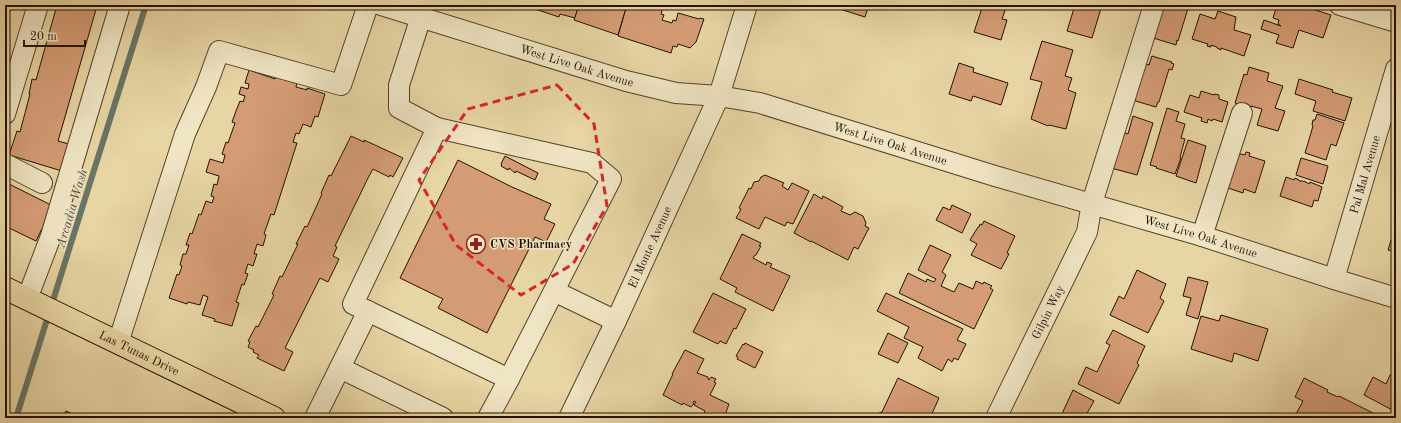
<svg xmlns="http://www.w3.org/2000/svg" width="1401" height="423" font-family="'Old Standard TT',serif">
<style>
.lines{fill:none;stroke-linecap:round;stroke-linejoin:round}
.stream{stroke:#697566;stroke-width:6}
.building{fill:#d49c75;stroke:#241101}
.minor-casing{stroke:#55422a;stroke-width:22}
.major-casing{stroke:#241101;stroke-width:24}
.minor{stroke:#efe4c3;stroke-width:20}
.major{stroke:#e7d5a3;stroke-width:22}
.marked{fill:none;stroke:#d62828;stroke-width:3;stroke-dasharray:8 5;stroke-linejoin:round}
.labels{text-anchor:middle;stroke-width:3;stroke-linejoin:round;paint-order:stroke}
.street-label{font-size:12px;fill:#241101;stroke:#efe4c3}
.poi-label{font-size:12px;font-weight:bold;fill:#241101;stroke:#efe4c3;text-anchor:start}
.water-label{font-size:13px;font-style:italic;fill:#4c4b3c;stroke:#efe4c3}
</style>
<rect width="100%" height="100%" fill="#e7d5a3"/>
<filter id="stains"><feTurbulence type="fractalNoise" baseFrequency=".005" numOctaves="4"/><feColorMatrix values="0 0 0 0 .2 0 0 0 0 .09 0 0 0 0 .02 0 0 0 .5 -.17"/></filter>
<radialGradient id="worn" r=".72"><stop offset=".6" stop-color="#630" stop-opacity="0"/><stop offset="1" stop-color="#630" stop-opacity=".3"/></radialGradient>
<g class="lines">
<polyline class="stream" points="16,418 146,5"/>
</g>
<g class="building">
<polygon points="57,5 111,5 110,10 97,6 58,141 69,144 62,171 9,155 17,131 20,132 30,94 29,94 32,79 36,80"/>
<polygon points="531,5 579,5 575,18 560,14 559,17 535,9 535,7"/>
<polygon points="579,5 627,5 618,35 574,20"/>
<polygon points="627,5 664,5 661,14 664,15 662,20 672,23 673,20 676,21 678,13 699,19 700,18 704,19 696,42 690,48 678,44 677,47 673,46 671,53 618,36"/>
<polygon points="827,5 869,5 865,17"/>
<polygon points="983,5 1007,5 1002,19 1007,20 1001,40 974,32"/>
<polygon points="1075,5 1102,5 1092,38 1067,31"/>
<polygon points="1159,5 1189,5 1178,41 1177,40 1176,45 1150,37"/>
<polygon points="1277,5 1300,5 1331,15 1323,38 1299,30 1293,48 1276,43 1279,35 1261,29 1264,20 1281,26 1278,24 1279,20 1273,18"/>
<polygon points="1218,11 1236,17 1234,30 1251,35 1244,56 1221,48 1221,50 1217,48 1217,47 1211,45 1211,47 1207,46 1208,44 1192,39 1200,14 1215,19"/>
<polygon points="1042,41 1073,50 1065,76 1072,78 1068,90 1076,93 1066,129 1049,125 1048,126 1031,119 1042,82 1030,79"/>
<polygon points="1152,56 1172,62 1171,63 1174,64 1172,70 1169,69 1159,102 1158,102 1156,107 1132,100 1141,63 1149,65"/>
<polygon points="959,63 974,68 973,72 1008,83 1001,105 973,96 971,101 949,94"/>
<polygon points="1249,67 1269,73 1267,81 1283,86 1275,108 1285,111 1278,131 1257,125 1262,109 1251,106 1250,108 1235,103 1244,74 1247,75"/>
<polygon points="249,70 275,79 276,76 297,82 296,87 307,90 307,88 325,94 318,117 315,116 311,127 303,124 299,134 296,133 293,142 297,143 274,215 271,214 264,234 266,235 263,246 257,244 254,254 257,254 253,266 248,264 245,273 248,274 244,285 242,284 236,302 239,303 232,326 214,321 215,319 202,315 208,297 203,295 200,305 188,302 187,304 169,298 177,274 179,275 182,266 180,265 183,254 186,254 189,245 186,245 190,233 192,234 199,214 201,215 206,201 212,203 214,197 211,196 214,184 217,185 219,176 206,172 210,159 223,163 225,155 222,154 226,142 228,143 235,123 232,122 236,111 240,101 243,102 245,96 239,94 241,87 248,89 249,84 245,83"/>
<polygon points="1299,79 1333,90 1332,92 1352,98 1345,121 1313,111 1316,101 1295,94"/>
<polygon points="1201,91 1214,95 1214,94 1219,95 1219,99 1228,102 1222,122 1213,119 1212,121 1208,119 1207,123 1201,121 1202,118 1184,112 1190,95 1199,98"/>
<polygon points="1167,108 1179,112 1176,121 1185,124 1181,138 1185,139 1180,157 1181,158 1175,174 1156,168 1157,167 1150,165"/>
<polygon points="1317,114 1344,123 1336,146 1331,144 1326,160 1305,153 1313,126 1312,125 1313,120 1315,120"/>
<polygon points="1133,116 1153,123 1137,175 1111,168 1120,131 1128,134"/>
<polygon points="351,136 364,142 364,140 403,158 393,177 390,175 389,177 373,169 369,176 335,246 337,247 333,256 339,259 328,282 320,278 285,348 293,352 284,371 257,358 259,355 253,352 254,350 248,347 250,342 248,341 256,326 258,327 274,295 272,294 280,276 282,277 298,244 296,244 305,226 307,227 322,194 321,193 329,175 331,176"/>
<polygon points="1188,140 1206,146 1196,183 1176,176"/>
<polygon points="1246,152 1250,153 1249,156 1265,161 1255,193 1244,189 1243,193 1225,187 1236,153 1245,155"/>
<polygon points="505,156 538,173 535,180 516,171 515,173 509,168 508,170 501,166 502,165 501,164"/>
<polygon points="1301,158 1328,166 1323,184 1296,175"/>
<polygon points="458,160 512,187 551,204 544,219 555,224 546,242 535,237 487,333 438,308 443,299 400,278"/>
<polygon points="765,175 784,183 782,186 788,190 792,183 809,191 793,224 787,222 785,226 765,217 759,229 736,218 741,209 739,208 749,188 751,189 754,182 759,181 761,177"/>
<polygon points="1286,177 1294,180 1295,178 1299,180 1299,181 1303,181 1304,182 1304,181 1309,184 1310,182 1322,187 1318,201 1314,200 1312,207 1280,196"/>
<polygon points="5,182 53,206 36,241 5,226"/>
<polygon points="814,194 822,199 823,196 843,207 841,211 850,215 855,212 863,216 866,223 865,226 869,228 858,249 854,247 848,260 811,241 811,242 794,233"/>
<polygon points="952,205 971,214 962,233 936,220 943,207 950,210"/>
<polygon points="984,221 1015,236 1007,253 1009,254 1001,269 971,255 977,244 970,240 978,227 979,227 980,224 982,225"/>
<polygon points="1395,227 1396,227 1396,252 1388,250"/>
<polygon points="742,234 761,243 759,246 761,246 756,255 755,255 753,258 766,265 767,262 772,264 770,267 790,276 773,311 735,292 737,288 720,279"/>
<polygon points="930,245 951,255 942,272 946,275 941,286 954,292 959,283 973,289 976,281 983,284 984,282 992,286 990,288 993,290 974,329 899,293 908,273 926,282 927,279 934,282 936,279 918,270"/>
<polygon points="1137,270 1166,284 1160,298 1164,301 1148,333 1110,315 1119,296 1124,299"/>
<polygon points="1188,277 1208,282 1198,319 1186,315 1191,298 1183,296"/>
<polygon points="713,293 746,309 736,329 734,328 726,344 720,341 718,344 693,332"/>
<polygon points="886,293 963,329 957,340 966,344 958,360 954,358 952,362 948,359 942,371 918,358 923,347 904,338 909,327 877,311"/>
<polygon points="1221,315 1268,329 1258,361 1234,353 1232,362 1191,349 1201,316 1219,321"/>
<polygon points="1113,330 1145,346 1137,363 1139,365 1119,404 1078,384 1086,367 1097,372 1110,345 1106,343"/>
<polygon points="888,333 908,343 898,363 878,354"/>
<polygon points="745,343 763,352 755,368 737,359 738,357 736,356 743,344 744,345"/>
<polygon points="685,350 704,359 697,373 708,377 708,379 709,380 711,377 716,379 714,382 716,383 710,395 729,404 724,418 702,418 705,411 694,405 696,402 694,401 693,403 694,404 691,407 683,403 682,405 663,395 673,374 672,374"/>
<polygon points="1396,370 1396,412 1364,395 1373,377 1386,384 1390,375 1394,374"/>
<polygon points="898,378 939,398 930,418 877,418 879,413 882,412"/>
<polygon points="1304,378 1328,390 1327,392 1338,397 1339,396 1383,418 1296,418 1297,417 1295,416 1303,401 1295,397"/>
<polygon points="1073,390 1094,401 1086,415 1092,418 1060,418"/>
<polygon points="66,411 80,418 62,418"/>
</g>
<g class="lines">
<g class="minor-casing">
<g id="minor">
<path id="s1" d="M 381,5 L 626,81 L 676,93 L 719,96 L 760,103 L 995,176 L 1202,236 L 1334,279 L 1396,298"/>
<polyline points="1340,5 1396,22"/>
<polyline points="421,17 399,85 399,108 437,128 353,304 509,379 488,418"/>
<polyline points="5,114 38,5"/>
<polyline points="437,128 592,163 611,179 509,379"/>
<polyline points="5,164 42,183"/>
<polyline points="1202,236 1242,113"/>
<path id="s2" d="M 1334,279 L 1396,69"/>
<polyline points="554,291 616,321"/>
<polyline points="27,299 51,236 120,5"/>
<polyline points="118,343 185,134 206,87 219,51 341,85 368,5"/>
<polyline points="340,368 443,418"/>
<polyline points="315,418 368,311"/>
<path id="s3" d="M 569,418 L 616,321 L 719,96 L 747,5"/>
<path id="s4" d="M 996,418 L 1087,232 L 1092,203 L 1154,5"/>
</g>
</g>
<g class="major-casing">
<g id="major">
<path id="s5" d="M 5,288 L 274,418"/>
</g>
</g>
<use href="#minor" class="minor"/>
<use href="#major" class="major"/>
</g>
<path class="marked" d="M 557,85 L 594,124 L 607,206 L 573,264 L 521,295 L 456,245 L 419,180 L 468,109 Z"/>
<defs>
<g id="pharmacy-ring" transform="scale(1)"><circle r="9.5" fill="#efe4c3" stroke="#8f2418" stroke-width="1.5"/><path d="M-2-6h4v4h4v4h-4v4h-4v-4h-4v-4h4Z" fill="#8f2418"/></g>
</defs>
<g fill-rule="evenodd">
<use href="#pharmacy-ring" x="476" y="244"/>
</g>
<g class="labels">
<g class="street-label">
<text dy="4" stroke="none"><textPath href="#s1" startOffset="205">West Live Oak Avenue</textPath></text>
<text dy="4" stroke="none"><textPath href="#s1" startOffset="529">West Live Oak Avenue</textPath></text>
<text dy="4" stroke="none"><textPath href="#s2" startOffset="109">Pal Mal Avenue</textPath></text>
<text dy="4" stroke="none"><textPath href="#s1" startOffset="853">West Live Oak Avenue</textPath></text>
<text dy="4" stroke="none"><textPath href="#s3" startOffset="189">El Monte Avenue</textPath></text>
<text dy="4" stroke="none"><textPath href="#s4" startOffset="118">Gilpin Way</textPath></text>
<text dy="4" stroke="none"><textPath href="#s5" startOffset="149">Las Tunas Drive</textPath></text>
</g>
<g class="poi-label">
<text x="490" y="248">CVS Pharmacy</text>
</g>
<g class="water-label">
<text transform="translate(71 208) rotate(-73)" y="5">Arcadia Wash</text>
</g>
</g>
<rect width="1401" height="423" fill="none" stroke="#e7d5a3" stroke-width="20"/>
<rect x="6" y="6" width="1389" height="411" fill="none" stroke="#241101" stroke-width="2"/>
<rect x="10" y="10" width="1381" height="403" fill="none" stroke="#241101"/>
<path d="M24 40v6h61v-6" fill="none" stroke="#241101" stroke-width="2"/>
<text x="30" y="40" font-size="12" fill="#241101" stroke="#efe4c3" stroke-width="3" paint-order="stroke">20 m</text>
<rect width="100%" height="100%" filter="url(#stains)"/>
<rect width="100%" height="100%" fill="url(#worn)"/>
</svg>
